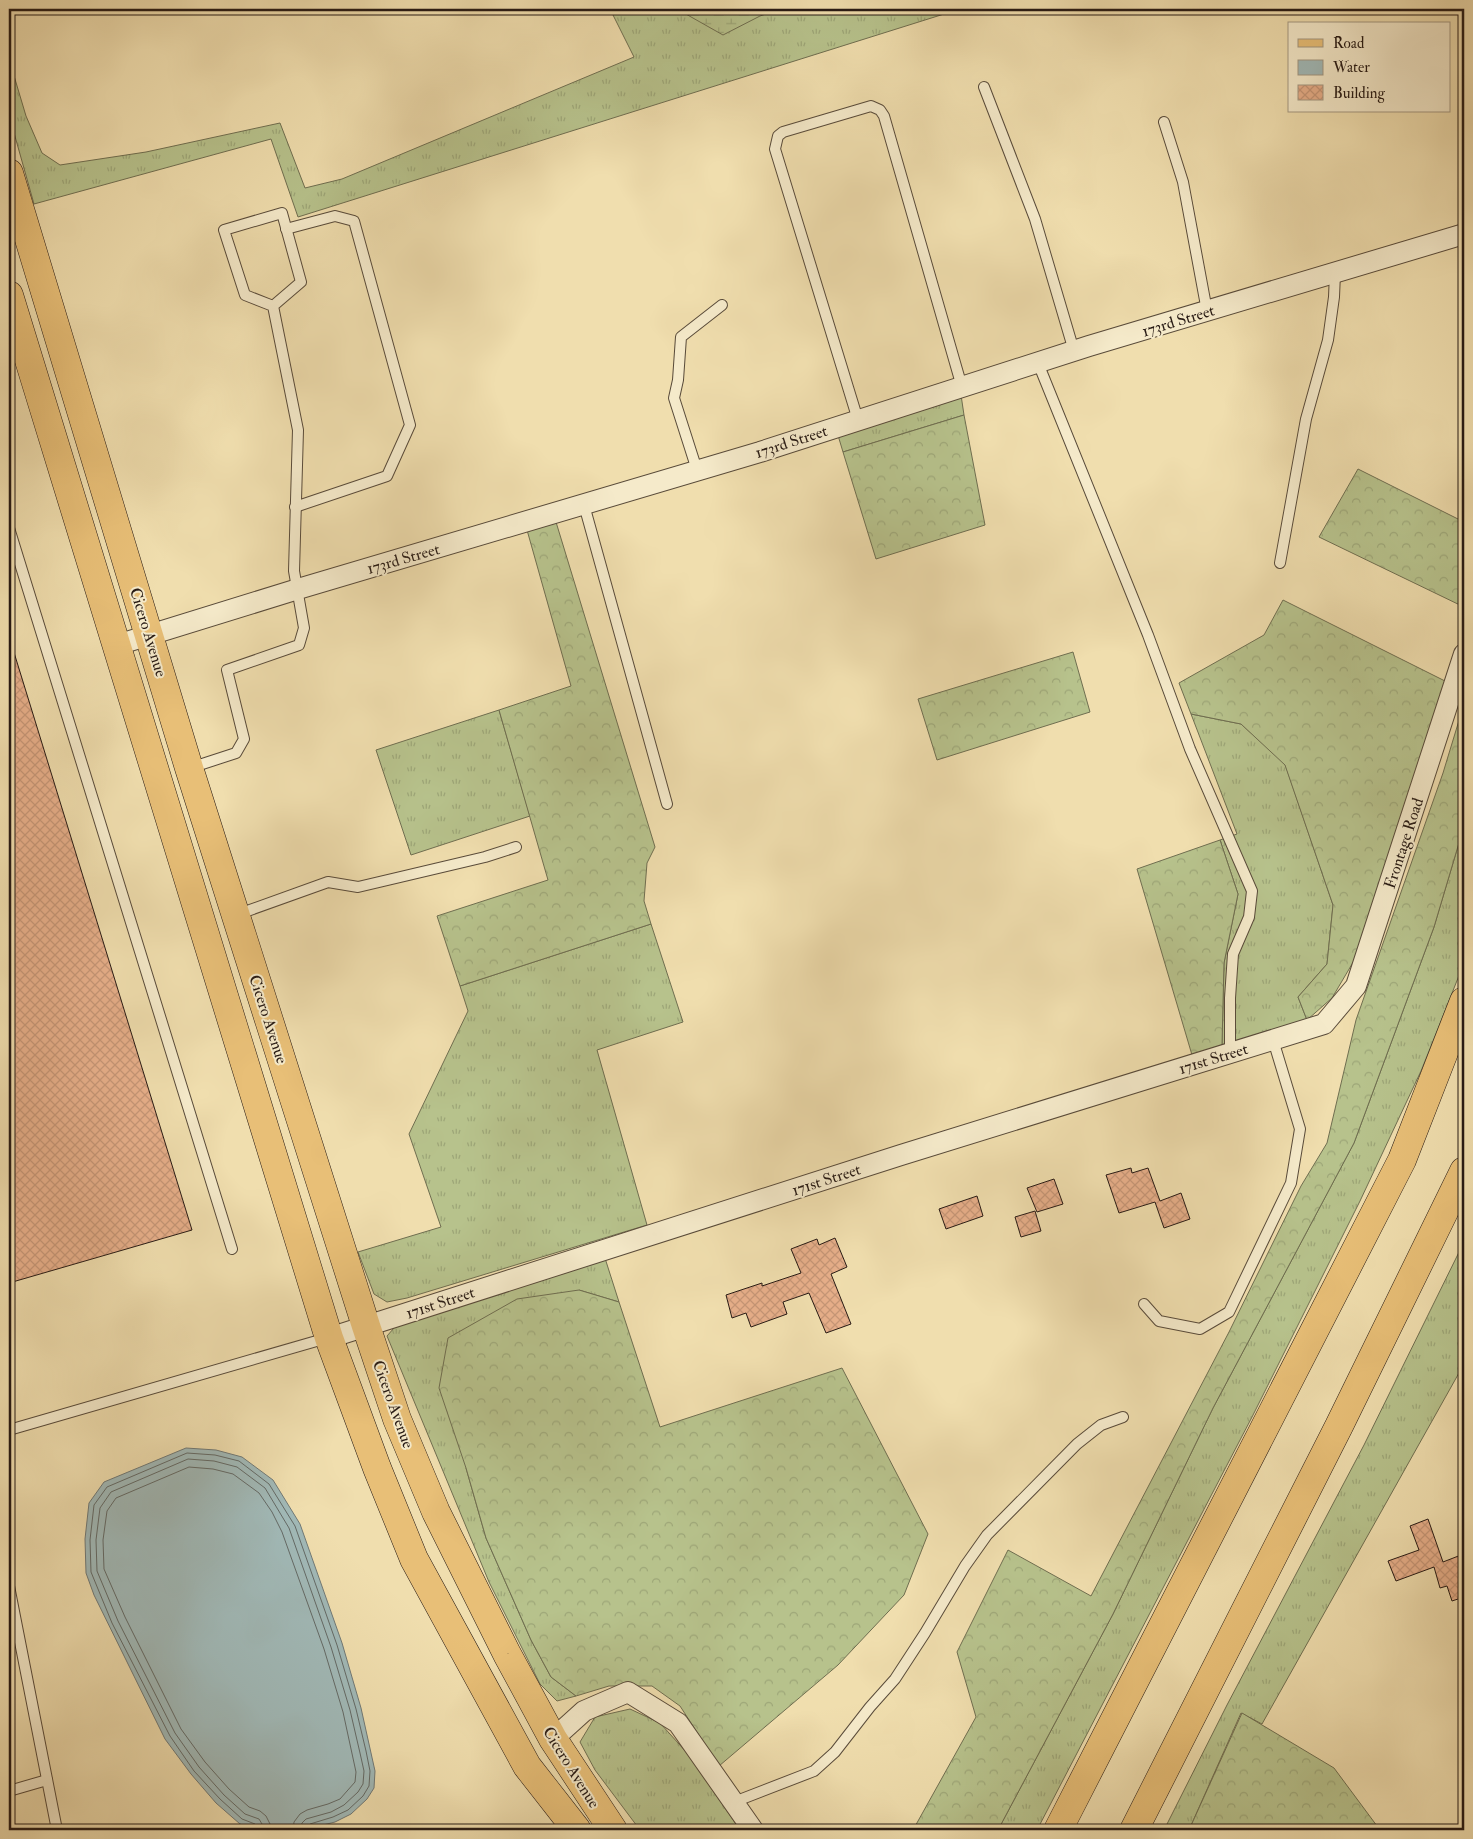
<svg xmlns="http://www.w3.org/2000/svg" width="1473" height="1839" font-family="'IM FELL Double Pica',serif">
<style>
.grass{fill:url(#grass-tufts);stroke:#6f6e50}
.forest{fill:url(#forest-crowns);stroke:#6f6e50}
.wetland{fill:url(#wetland-marsh);stroke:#6f6e50}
.water{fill:#a1b9b7;stroke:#707976}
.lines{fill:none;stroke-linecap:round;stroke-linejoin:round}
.shore{stroke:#646a66;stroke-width:1}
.building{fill:url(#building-cross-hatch);stroke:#271a14}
.service-casing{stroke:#594b3a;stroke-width:12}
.minor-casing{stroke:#594b3a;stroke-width:22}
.primary-casing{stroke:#271a14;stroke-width:29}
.motorway-casing{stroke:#271a14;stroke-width:29}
.service{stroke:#f5eaca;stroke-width:10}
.minor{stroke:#f5eaca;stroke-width:20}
.primary{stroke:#e8bf77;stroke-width:28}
.motorway{stroke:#e8bf77;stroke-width:28}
.labels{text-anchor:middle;stroke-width:4;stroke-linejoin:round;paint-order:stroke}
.street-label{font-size:16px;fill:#271a14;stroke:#f5eaca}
</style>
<defs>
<pattern id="grass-tufts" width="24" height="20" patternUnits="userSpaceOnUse" patternTransform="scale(1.25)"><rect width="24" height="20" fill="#b7c28c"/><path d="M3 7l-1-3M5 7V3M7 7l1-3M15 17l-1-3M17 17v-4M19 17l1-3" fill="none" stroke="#9da678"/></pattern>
<pattern id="forest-crowns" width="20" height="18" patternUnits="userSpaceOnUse" patternTransform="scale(1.25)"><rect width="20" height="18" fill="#b7c28c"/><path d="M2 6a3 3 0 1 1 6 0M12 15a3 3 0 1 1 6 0" fill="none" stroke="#9da678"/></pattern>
<pattern id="wetland-marsh" width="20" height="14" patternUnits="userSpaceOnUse" patternTransform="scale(1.25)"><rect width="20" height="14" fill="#b7c28c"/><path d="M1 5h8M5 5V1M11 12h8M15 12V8" fill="none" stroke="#9da678"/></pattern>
<pattern id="building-cross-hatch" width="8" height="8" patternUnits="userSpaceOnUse" patternTransform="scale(1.25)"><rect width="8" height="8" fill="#e7af8a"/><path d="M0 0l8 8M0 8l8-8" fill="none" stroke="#c69676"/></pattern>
</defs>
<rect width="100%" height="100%" fill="#f0deae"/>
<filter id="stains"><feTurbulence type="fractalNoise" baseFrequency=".004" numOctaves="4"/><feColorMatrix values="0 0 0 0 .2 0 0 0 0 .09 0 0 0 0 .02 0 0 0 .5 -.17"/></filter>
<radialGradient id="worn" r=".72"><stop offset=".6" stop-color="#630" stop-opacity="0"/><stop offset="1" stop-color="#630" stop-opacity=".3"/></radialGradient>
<g class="grass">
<polygon points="610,9 960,9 298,217 271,139 34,204 9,115 9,59 26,116 42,153 60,165 146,152 280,123 305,188 342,179 634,57"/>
<polygon points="961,395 964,415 843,452 837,432"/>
<polygon points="499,710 530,816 411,855 376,750"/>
<polygon points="1191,714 1241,724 1285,764 1333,905 1327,964 1298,997 1307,1020 1222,1045 1224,963 1238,894 1220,840 1237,834"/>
<polygon points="1464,826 1464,963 1421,1071 1360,1201 1252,1417 1037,1830 998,1830 1113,1614 1213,1408 1354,1143 1434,927"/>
<polygon points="651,924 683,1022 597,1050 647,1225 407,1298 387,1302 374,1294 358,1252 441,1227 409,1134 468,1011 460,986"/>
<polygon points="1464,1242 1464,1364 1262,1724 1241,1713 1189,1830 1164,1830 1227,1705 1364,1445"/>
<polygon points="604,1255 619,1302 579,1290 466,1468 486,1538 531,1640 551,1677 576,1696 557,1701 540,1684 489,1582 387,1336 401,1320"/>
<polygon points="630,1709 660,1723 688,1754 740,1830 640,1830 595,1770 580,1742 595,1717"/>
</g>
<g class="forest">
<polygon points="964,415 985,525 876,559 843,452"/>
<polygon points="1358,469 1464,522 1464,607 1319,537"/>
<polygon points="556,522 655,847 647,863 644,901 651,924 460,986 437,916 548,880 499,710 571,686 527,530"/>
<polygon points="1283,600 1449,683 1355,959 1332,998 1307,1020 1298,997 1327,964 1333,905 1285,765 1241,724 1191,714 1179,683 1264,635"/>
<polygon points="1073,652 1090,712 937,760 918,699"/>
<polygon points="1464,704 1464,826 1434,927 1354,1143 1213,1408 1113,1614 998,1830 913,1830 976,1717 957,1652 1008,1550 1091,1596 1229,1332 1301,1186 1327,1143 1356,1020 1443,773"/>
<polygon points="1220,840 1238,894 1224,963 1222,1045 1192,1055 1137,869"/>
<polygon points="579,1290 619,1302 660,1427 842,1368 928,1534 904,1595 838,1665 719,1766 680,1706 652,1686 609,1686 576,1696 551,1677 531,1640 486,1538 466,1468 439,1388 448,1338 517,1299"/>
<polygon points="1242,1713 1334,1768 1380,1830 1189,1830"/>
</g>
<polygon class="wetland" points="677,9 780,9 760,16 723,35"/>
<polygon class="water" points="186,1448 216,1450 242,1457 273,1480 300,1524 342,1643 361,1708 375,1771 374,1788 367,1799 351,1814 335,1822 303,1830 258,1830 240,1824 216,1803 191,1774 165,1739 94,1595 86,1573 85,1539 89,1503 104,1482"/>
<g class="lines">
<g class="shore">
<polyline points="257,1830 255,1824 242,1819 220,1799 194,1771 170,1736 112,1623 91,1572 90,1540 94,1505 107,1487 187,1453 215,1455 239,1461 269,1484 295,1526 337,1645 356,1709 366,1751 370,1771 369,1786 363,1796 348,1810 333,1817 310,1824 307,1830"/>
<polyline points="263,1830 262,1824 259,1819 245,1814 224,1795 199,1767 175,1733 118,1621 97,1571 96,1540 100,1508 111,1492 188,1459 214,1461 237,1467 265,1488 289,1528 331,1647 350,1710 360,1753 364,1771 363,1784 358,1792 344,1805 331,1812 306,1819 302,1823 300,1830"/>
<polyline points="271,1830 270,1824 266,1816 260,1811 249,1807 229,1789 205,1762 181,1729 125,1617 104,1569 103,1540 107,1511 116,1498 189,1467 213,1469 233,1474 259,1493 272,1512 282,1532 324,1649 343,1712 356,1772 355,1782 340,1799 328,1804 307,1810 300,1814 294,1822 293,1830"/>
</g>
</g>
<g class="building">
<polygon points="9,646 12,646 192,1230 9,1283"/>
<polygon points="1131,1168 1132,1173 1148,1168 1160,1201 1181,1193 1190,1219 1164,1228 1155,1202 1119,1213 1106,1175"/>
<polygon points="1054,1179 1063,1204 1037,1212 1027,1188"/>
<polygon points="977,1196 983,1216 946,1229 939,1209"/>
<polygon points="1035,1211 1041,1231 1021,1237 1015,1217"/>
<polygon points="835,1238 847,1267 831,1274 851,1324 826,1333 809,1293 783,1302 787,1314 751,1327 746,1313 732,1318 726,1295 762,1283 762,1286 801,1273 791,1249 817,1239 819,1245"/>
<polygon points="1428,1519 1443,1562 1461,1555 1464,1563 1464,1597 1452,1601 1447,1586 1440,1588 1434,1567 1396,1581 1388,1561 1419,1550 1410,1526"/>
</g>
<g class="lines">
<g class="service-casing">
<g id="service">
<polyline points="984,87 1035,219 1074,351"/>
<polyline points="1164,122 1183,182 1207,311"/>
<polyline points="286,229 335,216 354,221 410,425 387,476 295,507"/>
<polyline points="1038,363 1148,635 1190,749 1252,891 1249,917 1233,954 1230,998 1230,1053"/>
<polyline points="858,420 775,149 778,136 783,132 871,106 880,110 884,116 962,387"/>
<polyline points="697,470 674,398 678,380 681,337 722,305"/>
<polyline points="584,505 667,804"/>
<polyline points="9,528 232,1249"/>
<polyline points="1280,563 1306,419 1328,340 1334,297 1335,273"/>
<polyline points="190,768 236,753 244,739 227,670 299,645 304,628 294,571 298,430 273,306 245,295 224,230 282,213 301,282 273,306"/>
<polyline points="236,915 328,882 358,887 485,857 516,847"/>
<polyline points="1144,1304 1159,1321 1200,1329 1229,1312 1291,1183 1300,1129 1273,1040"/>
<polyline points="9,1430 327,1338"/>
<polyline points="9,1586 57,1830"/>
<polyline points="9,1791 47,1780"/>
<polyline points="734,1802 814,1771 835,1752 870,1707 895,1679 925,1633 965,1566 987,1535 1077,1444 1101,1425 1123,1417"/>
</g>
</g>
<g class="minor-casing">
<g id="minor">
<polyline points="117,645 298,589 760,452 1089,346 1464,234"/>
<polyline points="329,1338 901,1155 1324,1024 1356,986 1464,654"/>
<polyline points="553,1739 584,1711 628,1692 678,1723 753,1830"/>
</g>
</g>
<g class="primary-casing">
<g id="primary">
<polyline points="9,173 189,768 366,1326 397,1419 436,1512 507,1654 553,1739 613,1830"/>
<polyline points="9,295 329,1338 377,1468 414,1559 527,1766 577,1830"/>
</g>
</g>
<g class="motorway-casing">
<g id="motorway">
<polyline points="1058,1830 1402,1160 1464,1001"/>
<polyline points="1134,1830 1339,1426 1464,1171"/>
</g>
</g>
<use href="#service" class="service"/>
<use href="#minor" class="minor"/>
<use href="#primary" class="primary"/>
<use href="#motorway" class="motorway"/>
</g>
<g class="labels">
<g class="street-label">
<text transform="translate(1178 320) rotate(-17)" y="6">173rd Street</text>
<text transform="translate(791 441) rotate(-18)" y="6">173rd Street</text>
<text transform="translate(403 558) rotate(-16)" y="6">173rd Street</text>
<text transform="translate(149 632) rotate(73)" y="6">Cicero Avenue</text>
<text transform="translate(1403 843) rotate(-72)" y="6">Frontage Road</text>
<text transform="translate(269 1019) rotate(72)" y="6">Cicero Avenue</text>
<text transform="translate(1213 1058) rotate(-17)" y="6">171st Street</text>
<text transform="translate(826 1179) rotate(-18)" y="6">171st Street</text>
<text transform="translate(440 1302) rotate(-18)" y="6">171st Street</text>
<text transform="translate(394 1404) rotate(70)" y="6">Cicero Avenue</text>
<text transform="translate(572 1767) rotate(58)" y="6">Cicero Avenue</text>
</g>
</g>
<rect width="1473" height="1839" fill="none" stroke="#f0deae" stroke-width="30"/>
<rect x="10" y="10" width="1453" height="1819" fill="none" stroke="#271a14" stroke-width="2.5"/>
<rect x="15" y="15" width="1443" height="1809" fill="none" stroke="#271a14"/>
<rect x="1288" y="22" width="162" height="90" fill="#f5eaca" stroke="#a39781"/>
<rect x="1298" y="39" width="25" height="8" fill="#e8bf77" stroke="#a39781"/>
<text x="1333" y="48" font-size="15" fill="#271a14">Road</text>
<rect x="1298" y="60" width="25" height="15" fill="#a1b9b7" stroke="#a39781"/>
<text x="1333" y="72" font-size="15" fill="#271a14">Water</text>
<rect x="1298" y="85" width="25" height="15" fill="url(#building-cross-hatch)" stroke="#a39781"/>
<text x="1333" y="98" font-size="15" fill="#271a14">Building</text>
<rect width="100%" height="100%" filter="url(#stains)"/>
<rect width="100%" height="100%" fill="url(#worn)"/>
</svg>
